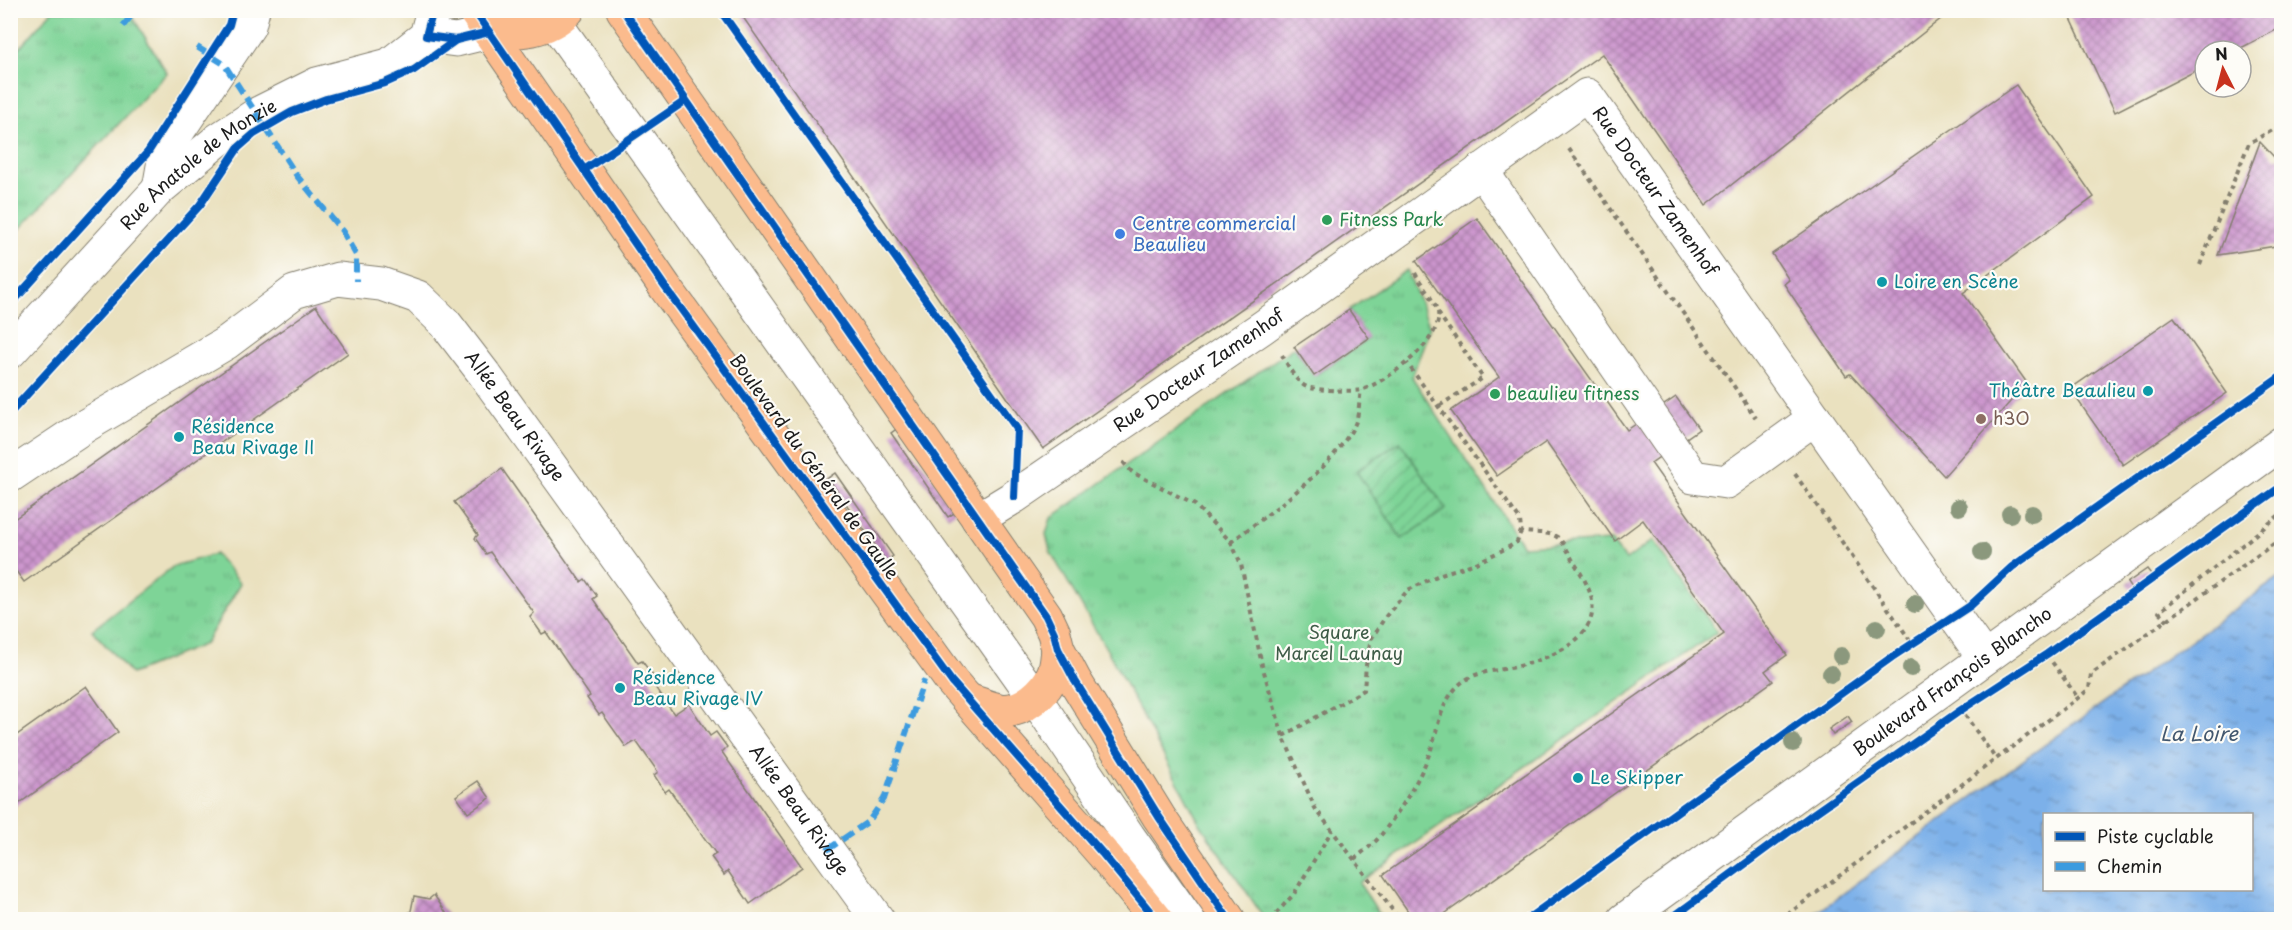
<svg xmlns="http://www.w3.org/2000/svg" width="2292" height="930" font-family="'Playpen Sans',sans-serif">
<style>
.park{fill:url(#park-tufts);stroke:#4d785a;stroke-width:1.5}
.garden{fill:url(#garden-furrows);stroke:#4d785a;stroke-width:1.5}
.water{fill:url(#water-ripples);stroke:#4c6682;stroke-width:1.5;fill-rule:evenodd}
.building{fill:url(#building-cross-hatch)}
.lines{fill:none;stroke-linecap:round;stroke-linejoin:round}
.minor-casing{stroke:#837e6e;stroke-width:35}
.major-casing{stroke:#837e6e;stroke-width:35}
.path{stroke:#837e6e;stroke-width:4;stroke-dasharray:4.5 4.5;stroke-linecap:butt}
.minor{stroke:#fff;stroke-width:33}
.major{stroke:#fbbb8d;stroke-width:33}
.quiet{stroke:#3c9bdf;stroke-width:6;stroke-dasharray:12 6;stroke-linecap:butt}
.cycleway-casing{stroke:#fdfcf7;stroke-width:11}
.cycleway{stroke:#0057b8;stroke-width:8}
.tree{fill:#8b987d}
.leisure-dot{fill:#2e9e5b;stroke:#fdfcf7;stroke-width:2}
.shop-dot{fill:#3f7fe0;stroke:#fdfcf7;stroke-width:2}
.culture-dot{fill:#0f9aa8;stroke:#fdfcf7;stroke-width:2}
.education-dot{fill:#8d6e63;stroke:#fdfcf7;stroke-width:2}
.labels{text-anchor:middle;stroke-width:4.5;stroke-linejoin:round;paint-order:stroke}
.street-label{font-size:18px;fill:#1c1c1c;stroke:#fdfcf7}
.leisure-label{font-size:18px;fill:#27864d;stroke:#fdfcf7;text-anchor:start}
.shop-label{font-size:18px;fill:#366cbe;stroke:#fdfcf7;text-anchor:start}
.culture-label{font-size:18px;fill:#0d838f;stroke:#fdfcf7;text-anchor:start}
.education-label{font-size:18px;fill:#785e54;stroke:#fdfcf7;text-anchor:start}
.park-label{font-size:18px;fill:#3e5c47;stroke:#fdfcf7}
.water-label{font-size:20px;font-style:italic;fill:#42576e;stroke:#fdfcf7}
</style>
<defs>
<pattern id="park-tufts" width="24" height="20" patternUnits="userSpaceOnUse" patternTransform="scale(1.5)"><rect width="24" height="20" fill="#7ed497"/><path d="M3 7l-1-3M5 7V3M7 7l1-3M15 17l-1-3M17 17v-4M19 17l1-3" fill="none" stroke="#6cb582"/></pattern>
<pattern id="garden-furrows" width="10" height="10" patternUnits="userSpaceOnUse" patternTransform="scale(1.5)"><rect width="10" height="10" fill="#7ed497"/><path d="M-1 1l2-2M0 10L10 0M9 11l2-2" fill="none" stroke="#6cb582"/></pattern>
<pattern id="water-ripples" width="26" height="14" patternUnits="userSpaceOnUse" patternTransform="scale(1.5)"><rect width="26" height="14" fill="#7cb0e9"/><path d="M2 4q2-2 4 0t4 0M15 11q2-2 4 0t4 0" fill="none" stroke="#658ebc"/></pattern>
<pattern id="building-cross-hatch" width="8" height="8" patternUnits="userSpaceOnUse" patternTransform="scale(1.5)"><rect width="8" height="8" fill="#cc95cd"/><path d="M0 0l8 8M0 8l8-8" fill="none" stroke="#a579a6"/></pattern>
</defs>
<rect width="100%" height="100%" fill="#fdfcf7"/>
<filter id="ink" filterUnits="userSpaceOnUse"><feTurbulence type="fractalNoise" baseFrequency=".0167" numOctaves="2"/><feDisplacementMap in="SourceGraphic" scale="12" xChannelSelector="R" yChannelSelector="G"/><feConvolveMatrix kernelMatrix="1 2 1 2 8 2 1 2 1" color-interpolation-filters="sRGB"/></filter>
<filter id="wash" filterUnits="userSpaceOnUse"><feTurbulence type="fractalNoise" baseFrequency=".008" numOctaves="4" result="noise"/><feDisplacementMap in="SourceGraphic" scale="24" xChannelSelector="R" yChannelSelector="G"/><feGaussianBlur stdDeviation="1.35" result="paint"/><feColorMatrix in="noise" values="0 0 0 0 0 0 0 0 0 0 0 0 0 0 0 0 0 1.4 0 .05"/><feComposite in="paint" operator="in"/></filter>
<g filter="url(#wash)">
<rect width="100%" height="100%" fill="#eae1bf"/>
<g class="park">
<polygon points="52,11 129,11 167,73 11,238 11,58"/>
<polygon points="1407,270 1430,327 1412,377 1523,546 1611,541 1626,560 1653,540 1717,632 1359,883 1383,919 1265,919 1200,824 1111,657 1050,551 1046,534 1051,518 1294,347 1314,376 1368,339 1349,310"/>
<polygon points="215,554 241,583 205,644 131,674 92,630 174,566"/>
</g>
<polygon class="garden" points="1400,442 1446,509 1402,539 1356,471"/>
<path class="water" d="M 2281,576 L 2281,919 L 1809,919 L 1990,784 ZM 2044,814 L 2252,814 L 2252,890 L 2044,890 Z"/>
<g id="blocks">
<g class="building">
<polygon points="738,10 1952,10 1706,205 1602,54 1043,449"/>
<polygon points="2067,10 2282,10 2282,27 2235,51 2205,51 2205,66 2115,112"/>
<polygon points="2016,85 2094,197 1963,293 2027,383 1944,476 1850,374 1846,376 1784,284 1789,280 1772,254"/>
<polygon points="2260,142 2275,158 2282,157 2282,245 2218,255"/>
<polygon points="1477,218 1627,430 1676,397 1699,429 1651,463 1787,655 1765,671 1773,681 1436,920 1414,920 1383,875 1724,634 1643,520 1615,541 1546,442 1497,476 1451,411 1499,377 1416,261"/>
<polygon points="316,306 348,353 24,582 10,563 10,522"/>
<polygon points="1349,310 1369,338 1314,376 1294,347"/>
<polygon points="2174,317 2227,393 2123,465 2070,389"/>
<polygon points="898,428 956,512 948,517 891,433"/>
<polygon points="502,469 581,582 585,579 597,596 593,599 638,663 642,661 654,677 650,680 674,714 689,704 710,736 716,732 727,747 722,752 802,867 750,904 728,871 724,875 711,857 716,854 669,789 665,792 654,775 658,772 636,741 626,747 602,713 599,715 587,698 590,696 546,632 542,634 530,617 534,613 490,552 486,554 475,538 478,535 454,502"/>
<polygon points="835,473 893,556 886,561 828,478"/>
<polygon points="2147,569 2151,574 2131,589 2127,583"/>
<polygon points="86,686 118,732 10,810 10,740"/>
<polygon points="1848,716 1852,722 1833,735 1829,729"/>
<polygon points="478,781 490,798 468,813 456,796"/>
<polygon points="434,895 451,920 384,920 392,914 403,917 411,911 414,896 429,899"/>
</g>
</g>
</g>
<g filter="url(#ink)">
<use href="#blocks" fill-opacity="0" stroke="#837e6e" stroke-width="1.5"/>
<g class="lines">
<g class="minor-casing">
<g id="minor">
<polyline points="546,10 1035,698 1129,837 1188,920"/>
<polyline points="426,36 456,40 489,32"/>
<polyline points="1481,170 1693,477 1726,482 1815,418"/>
<polyline points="159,189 166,149 249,26 253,10"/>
<path id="s1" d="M 10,352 L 159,189 L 219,139 L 257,114 L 317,84 L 389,65 L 426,36 L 433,10"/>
<path id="s2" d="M 10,476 L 85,426 L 226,343 L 294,292 L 338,279 L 381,284 L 418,297 L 445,323 L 485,375 L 878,920"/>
<path id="s3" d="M 978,519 L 1014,497 L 1263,327 L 1587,95 L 1984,658"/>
<path id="s4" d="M 1624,920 L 2282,443"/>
</g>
</g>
<g class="major-casing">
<g id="major">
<polyline points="474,10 665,287 952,682 1102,853 1157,920"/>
<polyline points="623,10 1046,616 1054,633 1058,649 1075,681 1159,817 1229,920"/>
<path d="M 489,32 C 519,32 546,32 568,10"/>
<path d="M 968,700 C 978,703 989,708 999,710 C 1022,714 1047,691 1054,672 C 1057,665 1057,656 1058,649"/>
</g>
</g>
<g class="path">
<polyline points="1569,149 1756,418"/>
<polyline points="2200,265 2249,143 2282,125"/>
<polyline points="1438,313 1483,378 1439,406"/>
<path d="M 1282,355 C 1288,365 1295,382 1307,387 C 1314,390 1353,392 1361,390 C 1385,383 1444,340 1438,312 C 1436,304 1419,281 1415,273"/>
<polyline points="1123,462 1132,472 1195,505 1231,542 1241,564 1262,665 1283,736 1315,808 1400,920"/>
<polyline points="1795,474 1912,643"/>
<path d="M 1231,542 C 1273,510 1328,473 1354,426 C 1359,417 1359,401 1361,390"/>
<polyline points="2168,621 2159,612 2282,513"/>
<polyline points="2047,655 2078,698"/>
<polyline points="1965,715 1995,758"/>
<polyline points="1283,736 1364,690 1366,665 1371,639 1386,616 1408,590 1441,574 1476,563 1507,548 1517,542 1521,531 1520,520 1407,363"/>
<path d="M 1354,859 C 1363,852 1374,844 1381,835 C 1400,811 1419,781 1430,752 C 1437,733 1439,710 1452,693 C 1470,667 1499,673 1526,664 C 1544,659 1569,649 1582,634 C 1604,608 1587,583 1572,559 C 1569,553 1563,541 1557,537 C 1547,531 1532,534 1521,531"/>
<polyline points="1270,920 1294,894 1332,830"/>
<polyline points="1780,920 2078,698 2089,689 2091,674 2282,538"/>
</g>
<use href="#minor" class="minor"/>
<use href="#major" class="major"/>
<g class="quiet">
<polyline points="123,26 136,10"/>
<polyline points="197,47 224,64 297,176 343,232 356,255 356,281"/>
<polyline points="827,850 869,821 884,799 924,680"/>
</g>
<g class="cycleway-casing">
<g id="cycleway">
<polyline points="433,10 426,36 456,40 489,32"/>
<polyline points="474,10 665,287 952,682 1102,853 1157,920"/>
<polyline points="623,10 1046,616 1054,633 1058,649 1075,681 1159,817 1229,920"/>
<polyline points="720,10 1017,429 1014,497"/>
<polyline points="584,170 685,101"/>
<polyline points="10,305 148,152 229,25 233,10"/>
<polyline points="10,413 200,205 238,148 254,134 292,112 326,99 385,83 414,70 456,40"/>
<polyline points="1526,920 1892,657 1970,606 2012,567 2282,376"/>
<polyline points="1669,920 1813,814 1961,710 2047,654 2282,486"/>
</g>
</g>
<use href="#cycleway" class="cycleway"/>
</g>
<g class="tree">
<circle cx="1959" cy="507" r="9"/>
<circle cx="2010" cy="514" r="9"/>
<circle cx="2032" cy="514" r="9"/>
<circle cx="1982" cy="552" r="9"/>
<circle cx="1915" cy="604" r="9"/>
<circle cx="1877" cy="628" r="9"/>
<circle cx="1841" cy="656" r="9"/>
<circle cx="1911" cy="668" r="9"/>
<circle cx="1831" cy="674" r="9"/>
<circle cx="1793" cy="743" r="9"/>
</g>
</g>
<g class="leisure-dot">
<circle cx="1327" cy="220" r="6"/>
<circle cx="1495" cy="394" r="6"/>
</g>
<circle class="shop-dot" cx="1120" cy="234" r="6"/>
<g class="culture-dot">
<circle cx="1882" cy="282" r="6"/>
<circle cx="2148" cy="391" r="6"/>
<circle cx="179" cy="437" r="6"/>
<circle cx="620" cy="688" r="6"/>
<circle cx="1578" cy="778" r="6"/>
</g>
<circle class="education-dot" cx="1981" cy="419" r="6"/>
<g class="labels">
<g class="street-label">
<text dy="6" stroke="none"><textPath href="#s1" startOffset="267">Rue Anatole de Monzie</textPath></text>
<text dy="6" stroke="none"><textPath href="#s3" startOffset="860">Rue Docteur Zamenhof</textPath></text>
<text dy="6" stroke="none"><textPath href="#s3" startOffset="266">Rue Docteur Zamenhof</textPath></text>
<text dy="6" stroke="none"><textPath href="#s2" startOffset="621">Allée Beau Rivage</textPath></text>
<text transform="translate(814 467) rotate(54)" y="6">Boulevard du Général de Gaulle</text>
<text dy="6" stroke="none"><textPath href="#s4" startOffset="406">Boulevard François Blancho</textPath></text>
<text dy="6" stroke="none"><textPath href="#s2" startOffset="1107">Allée Beau Rivage</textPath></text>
</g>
<g class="leisure-label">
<text x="1339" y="226">Fitness Park</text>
<text x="1507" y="400">beaulieu fitness</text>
</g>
<g class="shop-label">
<text x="1132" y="230">Centre commercial<tspan x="1132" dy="21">Beaulieu</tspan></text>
</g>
<g class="culture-label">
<text x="1894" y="288">Loire en Scène</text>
<text x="2136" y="397" text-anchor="end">Théâtre Beaulieu</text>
<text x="191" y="433">Résidence<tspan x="191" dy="21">Beau Rivage II</tspan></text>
<text x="632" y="684">Résidence<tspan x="632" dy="21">Beau Rivage IV</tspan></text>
<text x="1590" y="784">Le Skipper</text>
</g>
<g class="education-label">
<text x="1993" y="425">h3O</text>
</g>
<g class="park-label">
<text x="1339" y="639">Square<tspan x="1339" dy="21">Marcel Launay</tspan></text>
</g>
<g class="water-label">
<text x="2199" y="741">La Loire</text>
</g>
</g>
<rect width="2292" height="930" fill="none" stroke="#fdfcf7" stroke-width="36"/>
<rect x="2043" y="813" width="210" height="78" fill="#fdfcf7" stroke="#a3a29f" stroke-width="1.5"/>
<rect x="2055" y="832" width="30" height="9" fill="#0057b8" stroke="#a3a29f" stroke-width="1.5"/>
<text x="2097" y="843" font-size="18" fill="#1c1c1c">Piste cyclable</text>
<rect x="2055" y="862" width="30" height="9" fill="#3c9bdf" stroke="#a3a29f" stroke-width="1.5"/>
<text x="2097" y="873" font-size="18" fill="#1c1c1c">Chemin</text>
<g transform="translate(2223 69) rotate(354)"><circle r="28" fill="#fdfcf7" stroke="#a3a29f" stroke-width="1.5"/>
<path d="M0-4.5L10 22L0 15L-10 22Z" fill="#c8321e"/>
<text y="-9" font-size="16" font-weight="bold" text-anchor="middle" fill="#1c1c1c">N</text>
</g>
</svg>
